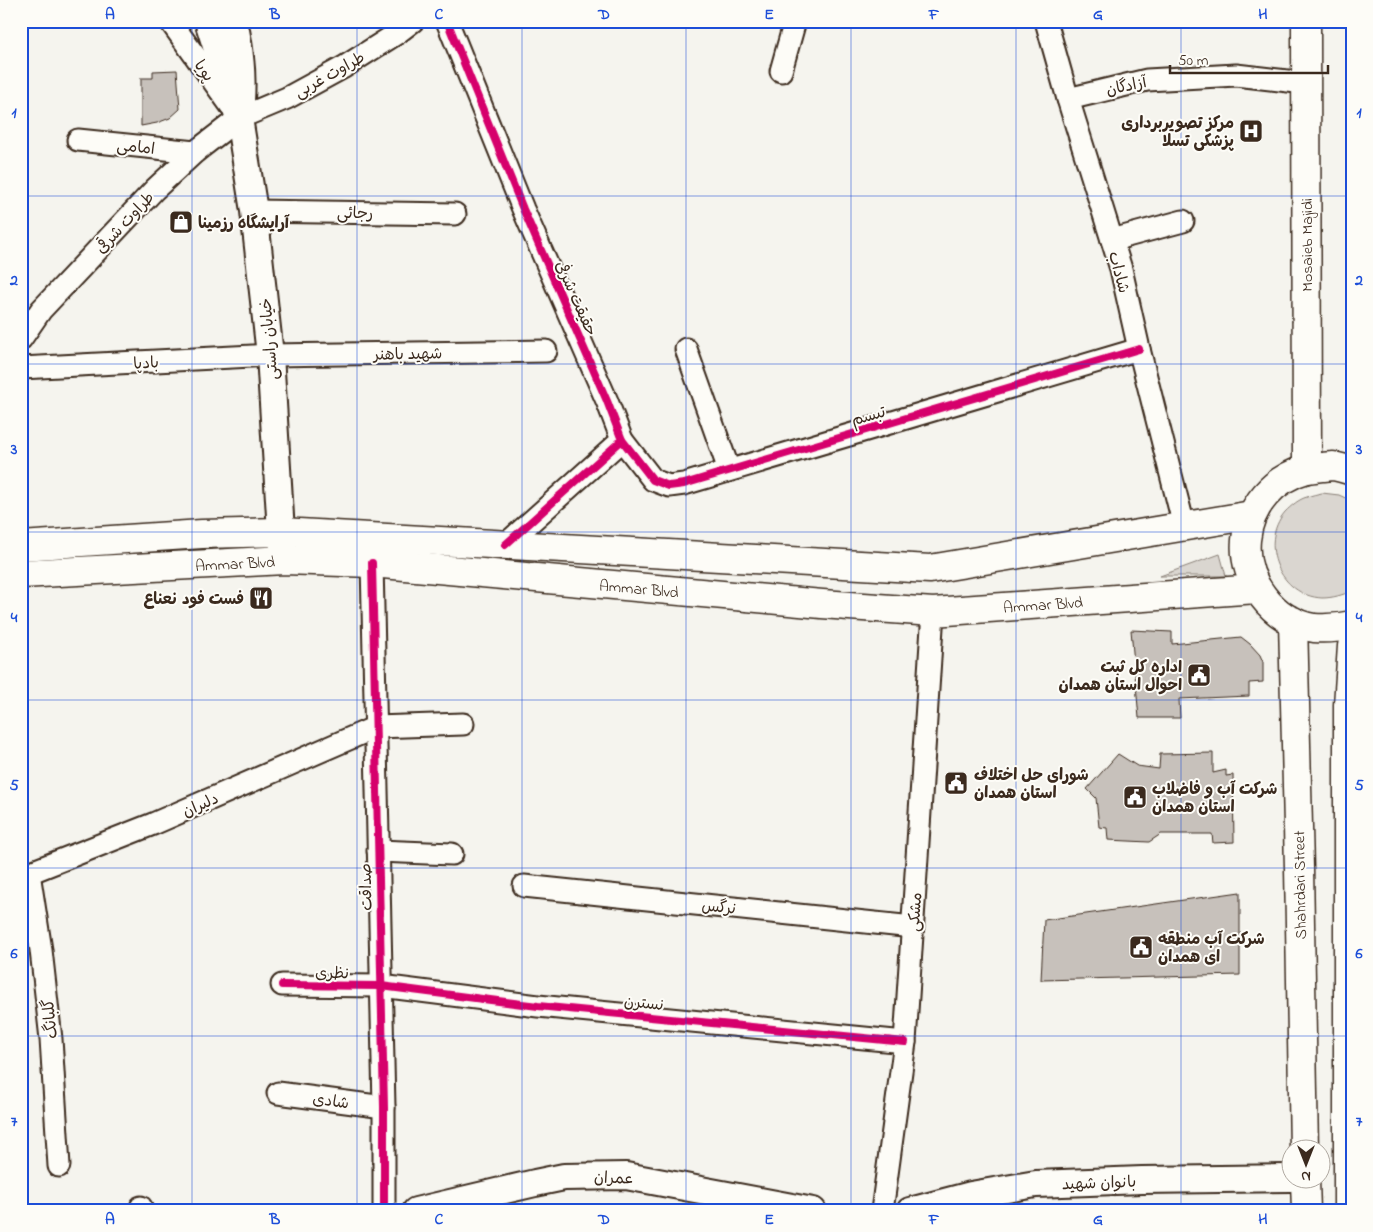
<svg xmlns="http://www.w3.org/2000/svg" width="1373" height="1232" font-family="'Indie Flower','Playpen Sans Arabic',sans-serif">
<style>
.green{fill:#dad6d0;stroke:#8a8077}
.building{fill:#c7c1bb;stroke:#3b2a1e}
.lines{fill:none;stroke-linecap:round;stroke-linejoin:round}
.minor-casing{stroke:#3b2a1e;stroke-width:25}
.tertiary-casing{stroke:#3b2a1e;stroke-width:30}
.secondary-casing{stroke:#3b2a1e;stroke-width:31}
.primary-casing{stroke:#3b2a1e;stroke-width:31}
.minor{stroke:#fdfcf7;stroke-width:21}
.tertiary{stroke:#fdfcf7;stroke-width:26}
.secondary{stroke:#fdfcf7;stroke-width:28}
.primary{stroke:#fdfcf7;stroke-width:28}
.cycleway-casing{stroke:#fdfcf7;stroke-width:11}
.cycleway{stroke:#d6006c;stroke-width:8}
.grid{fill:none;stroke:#1d4ed8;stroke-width:1;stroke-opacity:0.55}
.labels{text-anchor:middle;stroke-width:4;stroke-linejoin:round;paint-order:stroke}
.street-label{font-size:16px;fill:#3b2a1e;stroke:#fdfcf7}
.poi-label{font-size:16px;font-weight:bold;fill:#3b2a1e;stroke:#fdfcf7;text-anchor:start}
.neatline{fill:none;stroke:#1d4ed8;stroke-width:2}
.grid-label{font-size:16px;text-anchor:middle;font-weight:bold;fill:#1d4ed8}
</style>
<rect width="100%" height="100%" fill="#f5f4ee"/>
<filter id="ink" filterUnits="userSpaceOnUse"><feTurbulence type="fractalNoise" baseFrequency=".02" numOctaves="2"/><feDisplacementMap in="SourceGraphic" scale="10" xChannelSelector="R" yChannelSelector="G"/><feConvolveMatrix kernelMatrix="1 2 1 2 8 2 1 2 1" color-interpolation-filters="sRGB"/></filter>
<g filter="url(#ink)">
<g class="green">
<path d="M 1322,493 L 1339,495 L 1352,501 L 1352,591 C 1342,595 1333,598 1322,598 C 1280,596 1258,544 1285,512 C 1291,506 1299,499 1307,497 C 1312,495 1317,494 1322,493 Z"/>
<polygon points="1220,554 1226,576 1160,576"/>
</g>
<g class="building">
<polygon points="177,70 180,109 170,118 157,123 141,126 141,78 153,78 153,71"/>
<polygon points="1131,630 1172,632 1172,644 1241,637 1250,644 1260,655 1263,662 1263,682 1249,683 1249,696 1179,699 1180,718 1139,718"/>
<polygon points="1213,753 1213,773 1226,770 1226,776 1233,775 1234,842 1213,843 1212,834 1161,834 1149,842 1108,840 1107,828 1099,827 1096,798 1087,789 1118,754 1137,766 1159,769 1160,754"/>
<polygon points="1240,892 1240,975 1041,980 1044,920"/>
</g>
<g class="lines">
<g class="minor-casing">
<g id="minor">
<polyline points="170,21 231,106"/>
<polyline points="447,21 523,209 607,401 622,440 505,545"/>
<polyline points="1046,21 1068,99 1121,269 1139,349 1184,526"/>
<polyline points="781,71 795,21"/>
<polyline points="1068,99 1147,80 1236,75 1305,83"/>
<polyline points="78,140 195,152"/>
<polyline points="254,211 455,214"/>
<polyline points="1112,240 1183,221"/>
<polyline points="21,339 41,310 155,189 195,152 239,118 287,98 344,67 396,34 413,21"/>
<polyline points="686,349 729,470"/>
<polyline points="21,368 270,355 546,351"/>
<polyline points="622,440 653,480 669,486 684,484 1139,349"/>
<polyline points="372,563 384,1107 384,1211"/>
<polyline points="378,851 452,854"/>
<polyline points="29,873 41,950 51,1039 59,1166"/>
<polyline points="21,876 153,824 376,727 463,724"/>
<polyline points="524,886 913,927"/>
<polyline points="282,985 381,986 538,1006 905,1042"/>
<polyline points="278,1093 384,1107"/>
<polyline points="141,1211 141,1207"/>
<polyline points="882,1211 905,1042 933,612"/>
</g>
</g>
<g class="tertiary-casing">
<g id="tertiary">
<polyline points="208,21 239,118 254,211 270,355 281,532 284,554"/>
<path d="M 234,21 C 240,48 243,73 241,100"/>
<polyline points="416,1211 535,1183 564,1177 626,1176 813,1211"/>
<polyline points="910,1211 971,1195 1036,1184 1142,1180 1290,1178"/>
</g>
</g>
<g class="secondary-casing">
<g id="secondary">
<polyline points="1306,21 1307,469"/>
<path d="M 1352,471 C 1346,469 1339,467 1333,466 C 1330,466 1325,467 1322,467 C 1317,468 1311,468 1307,469 C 1274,478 1249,506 1246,540 C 1242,580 1273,622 1314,628 C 1327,629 1339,628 1352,625"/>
<polyline points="21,546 202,534 281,532 930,569 1252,515"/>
<polyline points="21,574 284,560 372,563 822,604 933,612 1257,589"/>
</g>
</g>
<g class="primary-casing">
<g id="primary">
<polyline points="1293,621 1299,868 1304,1150"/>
<polyline points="1305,1180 1306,1211"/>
<polyline points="1348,1211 1348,705 1352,646"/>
</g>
</g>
<use href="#minor" class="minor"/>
<use href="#tertiary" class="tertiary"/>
<use href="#secondary" class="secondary"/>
<use href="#primary" class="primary"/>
<g class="cycleway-casing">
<g id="cycleway">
<polyline points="447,21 523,209 607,401 622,440 505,545"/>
<polyline points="622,440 653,480 669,486 684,484 1139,349"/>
<polyline points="372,563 384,1107 384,1211"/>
<polyline points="282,985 381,986 538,1006 905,1042"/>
</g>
</g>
<use href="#cycleway" class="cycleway"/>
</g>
</g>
<path class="grid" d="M 192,21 L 192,1211M 357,21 L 357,1211M 522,21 L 522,1211M 686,21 L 686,1211M 851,21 L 851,1211M 1016,21 L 1016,1211M 1181,21 L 1181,1211M 21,196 L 1352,196M 21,364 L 1352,364M 21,532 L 1352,532M 21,700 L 1352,700M 21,868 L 1352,868M 21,1036 L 1352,1036"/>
<defs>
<g id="hospital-square" transform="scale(1.25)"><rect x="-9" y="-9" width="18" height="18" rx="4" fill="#3b2a1e" stroke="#fdfcf7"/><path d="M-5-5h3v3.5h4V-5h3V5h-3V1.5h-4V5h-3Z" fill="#fff"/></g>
<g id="shop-square" transform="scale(1.25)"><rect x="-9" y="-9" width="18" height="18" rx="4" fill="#3b2a1e" stroke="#fdfcf7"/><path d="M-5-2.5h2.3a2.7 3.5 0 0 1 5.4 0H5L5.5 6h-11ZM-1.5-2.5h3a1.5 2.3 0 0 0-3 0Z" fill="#fff"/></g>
<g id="restaurant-square" transform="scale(1.25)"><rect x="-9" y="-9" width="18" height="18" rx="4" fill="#3b2a1e" stroke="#fdfcf7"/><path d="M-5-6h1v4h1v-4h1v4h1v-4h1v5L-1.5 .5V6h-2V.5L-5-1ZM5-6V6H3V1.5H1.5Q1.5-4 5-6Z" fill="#fff"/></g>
<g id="civic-square" transform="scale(1.25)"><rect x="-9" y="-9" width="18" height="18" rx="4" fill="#3b2a1e" stroke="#fdfcf7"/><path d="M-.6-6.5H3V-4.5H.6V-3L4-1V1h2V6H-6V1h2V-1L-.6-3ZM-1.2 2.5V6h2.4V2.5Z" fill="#fff"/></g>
</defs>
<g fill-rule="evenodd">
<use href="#hospital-square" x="1251" y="131"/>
<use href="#shop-square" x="181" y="222"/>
<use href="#restaurant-square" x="261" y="598"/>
<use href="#civic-square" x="1199" y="675"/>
<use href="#civic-square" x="956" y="783"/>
<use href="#civic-square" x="1135" y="797"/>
<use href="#civic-square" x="1141" y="947"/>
</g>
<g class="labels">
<g class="street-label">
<text transform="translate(205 70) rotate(54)" y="6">پویا</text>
<text transform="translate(329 74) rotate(-29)" y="6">طراوت غربی</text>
<text transform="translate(1126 85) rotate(-12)" y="6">آزادگان</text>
<text transform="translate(136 146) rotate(6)" y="6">امامی</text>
<text transform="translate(355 212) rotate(1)" y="6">رجائی</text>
<text transform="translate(124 222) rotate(-47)" y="6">طراوت شرقی</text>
<text transform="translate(1306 245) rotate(-90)" y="6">Mosaieb Majidi</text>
<text transform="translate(1120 272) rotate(75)" y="6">شاداب</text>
<text transform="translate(577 298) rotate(66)" y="6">حقیقت شرفی</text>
<text transform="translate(268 339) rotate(-95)" y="6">خیابان راستی</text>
<text transform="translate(408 353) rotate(-1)" y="6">شهید باهنر</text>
<text transform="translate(146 362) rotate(-3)" y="6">بادپا</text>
<text transform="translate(868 415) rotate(-16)" y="6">تبسم</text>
<text transform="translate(235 563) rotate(-3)" y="6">Ammar Blvd</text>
<text transform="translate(639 588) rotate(5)" y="6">Ammar Blvd</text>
<text transform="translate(1043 604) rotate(-4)" y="6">Ammar Blvd</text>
<text transform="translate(200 804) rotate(-24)" y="6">دلیران</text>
<text transform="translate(1299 885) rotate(-91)" y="6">Shahrdari Street</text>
<text transform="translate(365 887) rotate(-91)" y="6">صداقت</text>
<text transform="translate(719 906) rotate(6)" y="6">نرگس</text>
<text transform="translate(914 912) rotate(-86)" y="6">مشکی</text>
<text transform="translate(332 972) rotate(1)" y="6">نظری</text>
<text transform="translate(644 1002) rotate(6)" y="6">نسترن</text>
<text transform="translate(49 1019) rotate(-96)" y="6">گلبانگ</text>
<text transform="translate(331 1100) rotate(8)" y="6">شادی</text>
<text transform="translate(614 1177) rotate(2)" y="6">عمران</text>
<text transform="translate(1099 1182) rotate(-2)" y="6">بانوان شهید</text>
</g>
<g class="poi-label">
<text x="1234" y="128" text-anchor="end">مرکز تصویربرداری<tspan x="1234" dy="18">پزشکی تسلا</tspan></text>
<text x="198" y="228">آرایشگاه رزمینا</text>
<text x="244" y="604" text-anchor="end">فست فود نعناع</text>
<text x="1182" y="672" text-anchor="end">اداره کل ثبت<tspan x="1182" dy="18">احوال استان همدان</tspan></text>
<text x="974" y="780">شوراى حل اختلاف<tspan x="974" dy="18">استان همدان</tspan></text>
<text x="1152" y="794">شرکت آب و فاضلاب<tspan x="1152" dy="18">استان همدان</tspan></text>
<text x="1158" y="944">شرکت آب منطقه<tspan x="1158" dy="18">ای همدان</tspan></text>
</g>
</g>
<rect width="1373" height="1232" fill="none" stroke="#fdfcf7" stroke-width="55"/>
<g transform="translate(1306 1164) rotate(180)"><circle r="24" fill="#fdfcf7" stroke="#afa8a0"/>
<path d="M0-4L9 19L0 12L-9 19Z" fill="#3b2a1e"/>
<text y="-8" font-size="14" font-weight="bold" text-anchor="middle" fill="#3b2a1e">N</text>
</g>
<path d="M1170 65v8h158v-8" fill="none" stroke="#3b2a1e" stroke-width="2.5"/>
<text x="1178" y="65" font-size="15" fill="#3b2a1e" stroke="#fdfcf7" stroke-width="4" paint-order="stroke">50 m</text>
<rect x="28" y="28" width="1318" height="1176" class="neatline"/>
<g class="grid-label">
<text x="110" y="19">A</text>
<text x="275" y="19">B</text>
<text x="439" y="19">C</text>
<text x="604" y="19">D</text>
<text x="769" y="19">E</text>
<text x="934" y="19">F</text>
<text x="1098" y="19">G</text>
<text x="1263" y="19">H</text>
<text x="14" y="117">1</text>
<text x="1359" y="117">1</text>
<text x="14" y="285">2</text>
<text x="1359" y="285">2</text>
<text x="14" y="454">3</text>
<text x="1359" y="454">3</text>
<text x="14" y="622">4</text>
<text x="1359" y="622">4</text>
<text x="14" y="790">5</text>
<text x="1359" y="790">5</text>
<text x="14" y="958">6</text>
<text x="1359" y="958">6</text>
<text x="14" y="1126">7</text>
<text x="1359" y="1126">7</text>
<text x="110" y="1224">A</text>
<text x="275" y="1224">B</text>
<text x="439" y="1224">C</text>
<text x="604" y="1224">D</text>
<text x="769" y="1224">E</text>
<text x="934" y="1224">F</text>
<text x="1098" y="1224">G</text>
<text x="1263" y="1224">H</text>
</g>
</svg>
